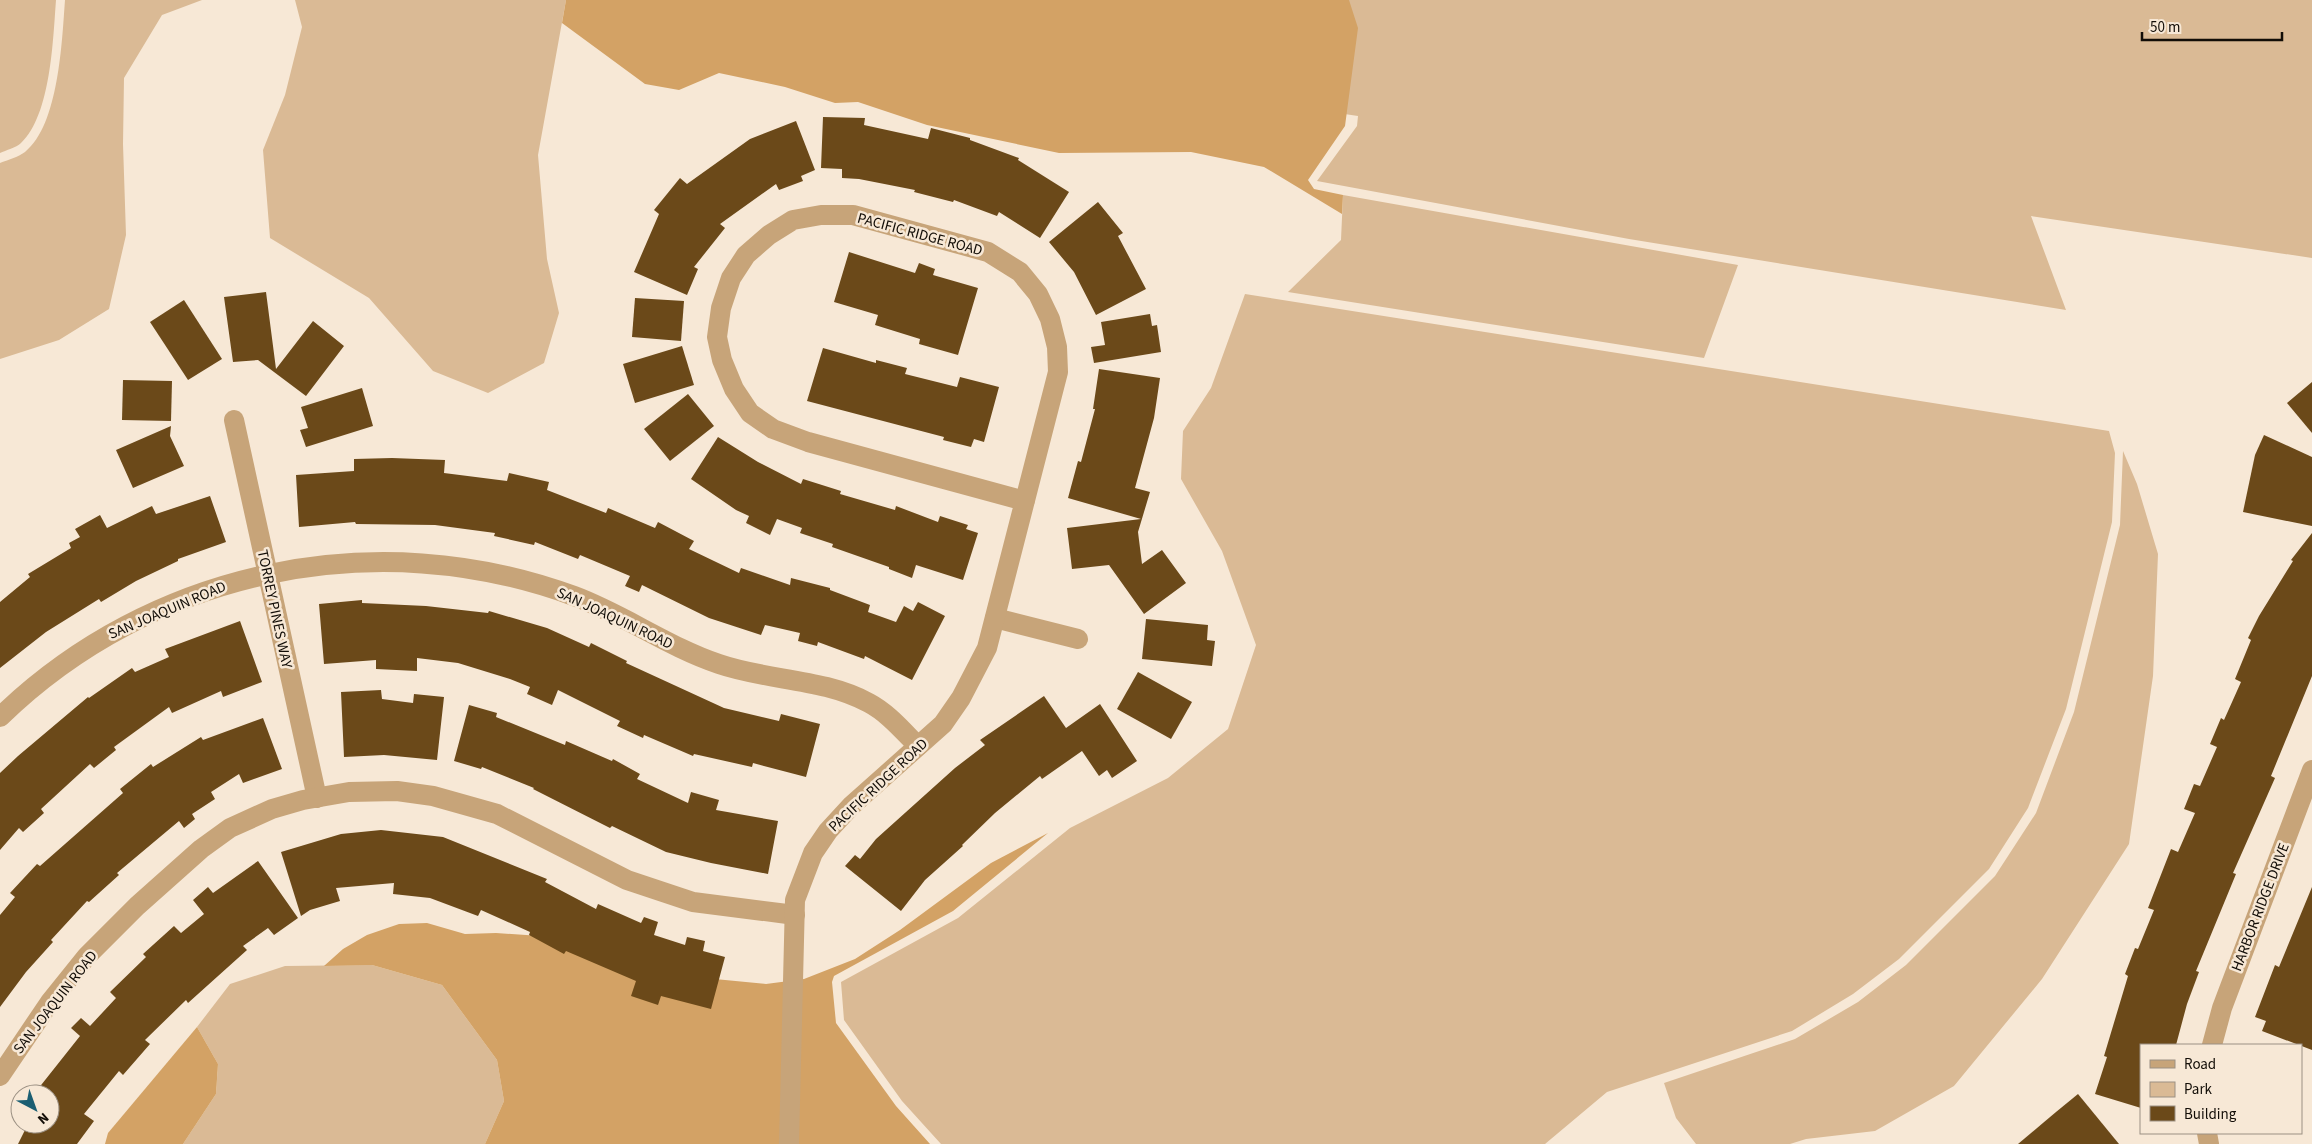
<svg xmlns="http://www.w3.org/2000/svg" width="2312" height="1144" font-family="'Source Sans 3',sans-serif">
<style>
.green{fill:#daba95}
.forest{fill:#d3a265}
.building{fill:#6b4919}
.lines{fill:none;stroke-linecap:round;stroke-linejoin:round}
.minor{stroke:#c7a479;stroke-width:20}
.labels{text-anchor:middle;stroke-width:5;stroke-linejoin:round;paint-order:stroke}
.street-label{font-size:15px;fill:#120d07;stroke:#f7e8d6}
</style>
<rect width="100%" height="100%" fill="#f7e8d6"/>
<g class="green">
<path d="M 0,0 L 56,0 C 53,39 51,115 21,143 C 16,148 6,150 0,153 Z"/>
<path d="M 65,0 L 202,0 L 162,15 L 124,78 L 123,144 L 126,235 L 109,309 L 59,340 L 0,359 L 0,163 C 8,160 18,157 25,152 C 59,125 62,41 65,0 Z"/>
<polygon points="295,0 566,0 538,155 547,259 559,313 544,363 488,393 433,371 369,298 270,238 263,150 285,95 302,27"/>
<polygon points="794,0 2312,0 2312,258 2031,216 2066,310 1629,239 1317,181 1357,126 1358,116 1203,93"/>
<polygon points="1343,195 1738,265 1704,358 1288,292 1341,240"/>
<polygon points="1245,294 2109,431 2115,453 2112,522 2066,709 2028,808 1989,869 1899,959 1853,994 1792,1031 1607,1092 1545,1144 941,1144 902,1101 844,1020 841,982 958,918 1070,828 1168,778 1228,729 1256,645 1222,551 1181,479 1183,431 1211,388"/>
<polygon points="2123,451 2137,484 2158,554 2153,676 2129,844 2042,979 1954,1086 1875,1131 1806,1139 1790,1144 1696,1144 1676,1118 1664,1083 1795,1039 1858,1002 1906,965 1995,876 2036,813 2074,712 2120,525"/>
<polygon points="372,965 442,985 497,1060 504,1101 485,1144 183,1144 216,1094 218,1064 197,1027 230,984 285,966"/>
</g>
<g class="forest">
<polygon points="566,0 1349,0 1358,28 1345,126 1308,180 1314,189 1343,195 1342,214 1264,167 1191,152 1059,153 927,125 858,102 835,103 785,87 719,73 679,90 645,84 562,23"/>
<polygon points="1048,833 953,911 834,976 832,982 836,1023 896,1106 930,1144 485,1144 504,1101 497,1060 442,985 372,965 324,966 343,949 367,935 399,924 427,923 465,934 496,933 555,937 694,977 766,984 804,979 855,959 900,930 991,863"/>
<polygon points="197,1027 218,1064 216,1094 183,1144 105,1144 108,1133"/>
</g>
<g class="building">
<polygon points="823,117 865,118 864,125 928,139 931,128 970,138 970,140 1019,158 1018,160 1069,192 1040,238 999,212 997,216 954,200 953,202 914,192 915,190 859,179 842,178 842,169 821,168"/>
<polygon points="796,121 815,170 801,176 803,181 779,190 776,184 720,224 725,228 694,267 698,269 687,295 634,272 659,214 654,210 680,178 687,184 750,139"/>
<polygon points="1098,202 1123,233 1118,236 1146,289 1096,315 1074,272 1049,242"/>
<polygon points="849,252 915,273 919,263 935,269 933,275 978,288 958,355 919,344 920,339 875,325 878,315 834,302"/>
<polygon points="266,292 276,369 313,321 344,346 306,396 258,360 233,362 224,297"/>
<polygon points="635,298 684,301 681,341 632,337"/>
<polygon points="184,300 222,359 188,380 150,322"/>
<polygon points="1150,314 1152,326 1157,325 1161,352 1094,363 1091,347 1105,345 1101,322"/>
<polygon points="682,346 694,385 635,403 623,364"/>
<polygon points="823,348 876,363 876,360 907,368 905,374 957,387 960,377 999,387 984,442 974,439 971,447 943,440 944,437 807,401"/>
<polygon points="1099,369 1160,378 1154,418 1135,488 1150,492 1138,532 1142,564 1162,550 1186,583 1144,614 1109,565 1072,569 1067,528 1141,519 1068,498 1078,461 1081,462 1095,409 1093,409"/>
<polygon points="123,380 172,381 171,421 122,420"/>
<polygon points="2312,382 2312,433 2287,403"/>
<polygon points="362,388 373,426 306,447 300,430 308,428 301,407"/>
<polygon points="688,394 714,426 670,461 644,429"/>
<polygon points="171,426 170,436 184,466 133,488 116,450"/>
<polygon points="2264,435 2312,457 2312,526 2243,512 2255,455"/>
<polygon points="718,437 758,462 801,484 803,479 841,491 840,494 895,510 896,506 938,522 940,516 968,525 966,529 978,533 963,580 916,565 912,578 889,569 889,567 832,547 833,544 800,533 802,528 777,519 770,535 746,523 749,516 736,510 691,479"/>
<polygon points="392,458 445,460 444,473 507,481 509,473 549,482 547,490 606,513 608,508 655,528 658,522 694,541 689,549 739,573 741,568 790,585 791,578 830,588 830,590 870,605 868,612 896,622 904,606 913,611 918,602 945,616 912,680 865,656 864,659 818,642 817,646 798,641 800,633 765,625 761,635 709,618 642,585 639,592 625,586 630,576 580,555 578,559 535,542 534,545 494,536 495,533 435,525 356,524 355,522 299,527 296,475 354,471 354,459"/>
<polygon points="210,496 226,542 178,559 178,561 136,581 101,602 99,599 46,632 0,668 0,602 30,577 28,574 71,548 69,543 80,537 75,529 100,515 107,528 152,506 156,514"/>
<polygon points="2312,533 2312,676 2271,776 2275,778 2233,873 2236,874 2196,971 2199,972 2187,1004 2176,1045 2141,1045 2141,1108 2095,1094 2107,1057 2104,1056 2128,976 2125,974 2135,948 2138,949 2154,910 2148,908 2171,849 2178,852 2195,813 2184,809 2194,784 2200,786 2217,747 2210,744 2221,718 2224,720 2241,682 2235,679 2251,640 2248,638 2259,616 2293,561 2291,560"/>
<polygon points="362,600 362,603 426,606 488,613 489,611 547,628 589,647 591,643 627,661 626,663 724,708 779,721 781,714 820,724 806,777 753,763 752,767 694,754 693,756 644,735 643,738 617,726 620,721 558,690 552,705 527,694 530,687 510,679 458,663 417,658 417,671 376,669 376,660 324,664 319,604"/>
<polygon points="1146,619 1208,625 1207,640 1215,641 1212,666 1142,659"/>
<polygon points="240,621 262,682 223,697 221,691 172,713 169,707 114,747 116,750 94,768 90,764 41,809 44,813 23,832 19,828 0,850 0,773 18,756 88,697 89,698 132,668 135,672 169,657 165,649"/>
<polygon points="1138,672 1192,702 1171,739 1117,709"/>
<polygon points="381,690 382,699 413,703 414,694 444,697 437,760 384,755 344,757 341,692"/>
<polygon points="1044,696 1066,728 1100,704 1137,761 1112,778 1107,770 1099,776 1082,751 1042,779 1040,776 995,813 962,845 963,846 925,880 901,911 845,866 855,855 860,859 876,839 955,768 985,745 980,740"/>
<polygon points="469,705 497,713 496,717 565,745 566,741 612,761 613,759 640,774 637,779 688,803 691,792 719,800 716,810 778,821 768,874 711,863 666,852 612,826 610,828 533,789 534,788 482,767 481,769 454,761"/>
<polygon points="263,718 282,769 243,783 239,774 211,792 215,799 192,814 195,819 184,828 179,821 117,873 119,875 89,902 87,901 51,940 53,942 26,972 0,1007 0,915 15,897 10,893 37,864 40,866 123,793 120,789 151,764 153,767 201,737 203,740"/>
<polygon points="381,830 443,837 547,879 545,882 596,909 598,904 641,923 644,917 658,922 654,935 685,945 687,937 705,941 703,951 725,957 711,1009 661,996 658,1005 631,996 636,981 566,951 564,954 529,935 530,932 481,910 478,916 430,898 393,894 394,883 336,888 340,901 310,910 301,916 281,852 341,834"/>
<polygon points="258,861 298,918 274,935 268,928 243,946 247,950 188,1003 186,1000 145,1040 150,1044 123,1075 119,1071 84,1114 94,1121 77,1144 18,1144 28,1124 50,1124 50,1094 34,1094 80,1036 71,1028 81,1018 90,1026 116,998 110,992 146,957 143,954 174,926 181,933 204,914 193,900 208,887 213,893"/>
<polygon points="2312,887 2312,1050 2262,1031 2266,1021 2255,1017 2275,965 2279,967"/>
<polygon points="2078,1094 2119,1144 2018,1144 2056,1112"/>
</g>
<g class="lines">
<g class="minor">
<polyline points="234,420 317,798"/>
<polyline points="995,618 1078,639"/>
<path d="M 0,717 C 151,570 376,523 574,596 C 623,614 668,647 719,664 C 768,681 823,678 869,703 C 888,713 903,731 918,746"/>
<polyline points="2212,1045 2222,1008 2312,770"/>
<polyline points="0,1076 50,1002 87,956 137,906 201,849 230,828 272,809 303,800 349,792 397,791 433,796 497,814 627,880 693,902 795,915"/>
<polyline points="2207,1133 2209,1144"/>
<polyline points="789,1144 795,900 813,853 828,831 851,806 943,724 961,698 987,648 1058,372 1057,347 1050,319 1038,294 1020,272 988,252 853,215 821,215 793,220 769,235 746,255 731,278 721,308 717,337 722,360 734,389 750,413 773,429 808,442 1025,501"/>
</g>
</g>
<g class="labels">
<g class="street-label">
<text transform="translate(920 234) rotate(15)" y="5">PACIFIC RIDGE ROAD</text>
<text transform="translate(275 609) rotate(78)" y="5">TORREY PINES WAY</text>
<text transform="translate(167 610) rotate(-23)" y="5">SAN JOAQUIN ROAD</text>
<text transform="translate(615 618) rotate(25)" y="5">SAN JOAQUIN ROAD</text>
<text transform="translate(878 785) rotate(-43)" y="5">PACIFIC RIDGE ROAD</text>
<text transform="translate(2260 907) rotate(-69)" y="5">HARBOR RIDGE DRIVE</text>
<text transform="translate(55 1002) rotate(-52)" y="5">SAN JOAQUIN ROAD</text>
</g>
</g>
<rect x="2140" y="1044" width="162" height="90" fill="#f7e8d6" stroke="#9b9083"/>
<rect x="2150" y="1060" width="25" height="8" fill="#c7a479" stroke="#9b9083"/>
<text x="2184" y="1069" font-size="15" fill="#120d07">Road</text>
<rect x="2150" y="1082" width="25" height="15" fill="#daba95" stroke="#9b9083"/>
<text x="2184" y="1094" font-size="15" fill="#120d07">Park</text>
<rect x="2150" y="1106" width="25" height="15" fill="#6b4919" stroke="#9b9083"/>
<text x="2184" y="1119" font-size="15" fill="#120d07">Building</text>
<g transform="translate(35 1109) rotate(139)"><circle r="24" fill="#f7e8d6" stroke="#9b9083"/>
<path d="M0-4L9 19L0 12L-9 19Z" fill="#1b5e72"/>
<text y="-8" font-size="14" font-weight="bold" text-anchor="middle" fill="#120d07">N</text>
</g>
<path d="M2142 32v8h140v-8" fill="none" stroke="#120d07" stroke-width="2.5"/>
<text x="2150" y="32" font-size="15" fill="#120d07" stroke="#f7e8d6" stroke-width="4" paint-order="stroke">50 m</text>
</svg>
